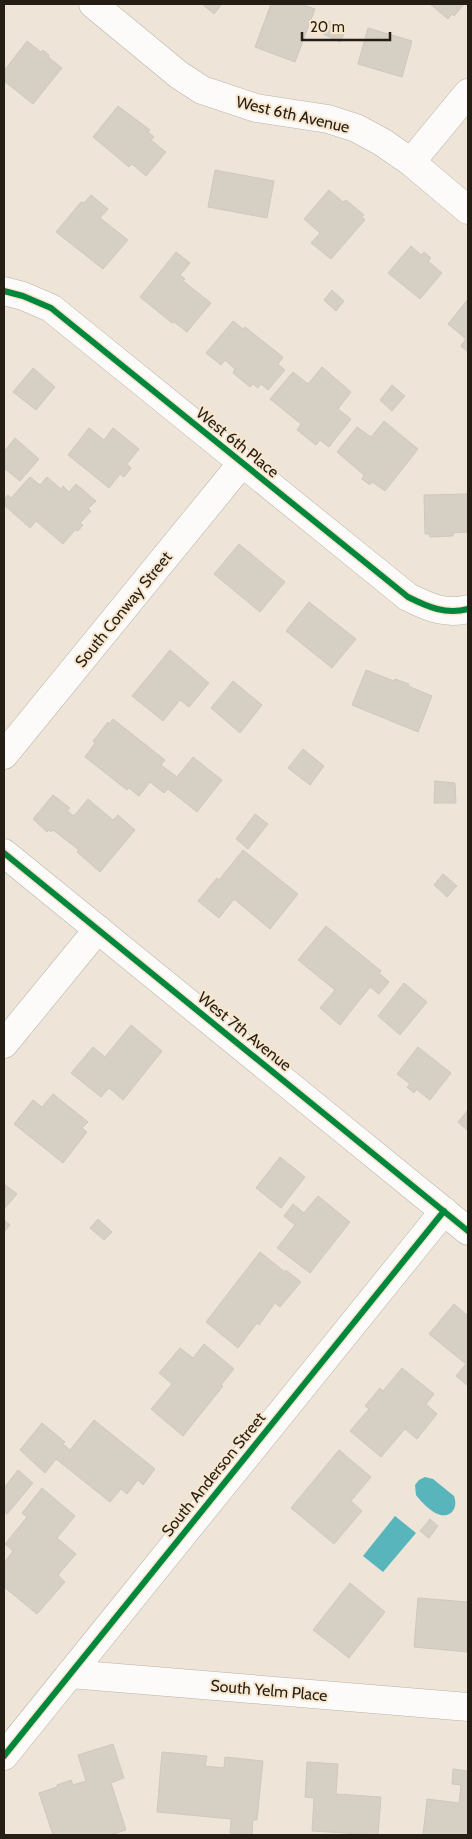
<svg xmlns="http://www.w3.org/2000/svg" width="472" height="1839" font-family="Cabin,sans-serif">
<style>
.water{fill:#58b5bb}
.building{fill:#d6cfc4;stroke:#cfc8be}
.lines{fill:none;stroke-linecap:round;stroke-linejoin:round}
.street-casing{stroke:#b9b2a8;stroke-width:29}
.secondary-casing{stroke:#b9b2a8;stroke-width:29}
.street{stroke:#fcfbf9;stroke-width:28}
.secondary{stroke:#fcfbf9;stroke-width:28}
.cycleway-casing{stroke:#f8e7ce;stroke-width:9}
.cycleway{stroke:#00873e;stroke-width:6}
.labels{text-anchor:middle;stroke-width:4;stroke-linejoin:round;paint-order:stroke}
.street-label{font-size:16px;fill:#241e15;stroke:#f8e7ce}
</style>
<rect width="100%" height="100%" fill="#eee5d8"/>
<g class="water">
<path d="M 425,1477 L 433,1479 L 454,1496 C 456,1502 456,1507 452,1512 C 440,1523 423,1504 416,1495 L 415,1485 L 419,1480 Z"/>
<polygon points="395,1516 416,1533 383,1572 363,1556"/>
</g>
<g class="building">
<polygon points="202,4 222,4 214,14"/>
<polygon points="271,4 301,4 315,9 295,62 255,47"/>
<polygon points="430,4 464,4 454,16 452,14 448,19"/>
<polygon points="329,21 346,30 340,42 323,34"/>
<polygon points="368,28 412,41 402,77 358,64"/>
<polygon points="27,41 41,52 43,50 49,55 48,57 62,68 33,104 4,81 4,71"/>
<polygon points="118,106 150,130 148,132 154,137 151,140 166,152 146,176 132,164 129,167 93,137"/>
<polygon points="215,170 274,181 267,218 208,207"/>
<polygon points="329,190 343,202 346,200 364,215 362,217 365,220 331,259 311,243 320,233 304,219"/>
<polygon points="91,195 108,209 100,218 128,240 103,269 56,232 81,202 84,203"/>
<polygon points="411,246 421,255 424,252 431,258 428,261 442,273 420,299 388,273"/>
<polygon points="176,252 190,263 180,275 185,279 183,281 211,303 187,332 174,322 172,323 140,297"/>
<polygon points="332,290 344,301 336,311 324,300"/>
<polygon points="468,299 468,352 461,346 466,339 448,324"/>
<polygon points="233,321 243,329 245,327 283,357 278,364 285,370 268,390 261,384 258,388 253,384 250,387 233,373 235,369 225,360 221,365 206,353"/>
<polygon points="322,367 351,392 338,409 351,419 329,447 320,440 316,445 297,430 301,424 270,399 293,372 308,384"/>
<polygon points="33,368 55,387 36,410 13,392"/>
<polygon points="392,385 405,396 392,411 380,400"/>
<polygon points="384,421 418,449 385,491 372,482 370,485 362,479 364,475 337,452 357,427 371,437"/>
<polygon points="89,428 104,440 113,428 139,449 127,464 131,468 124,477 120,474 109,488 68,455"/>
<polygon points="15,438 39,459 20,481 4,468 4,452"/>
<polygon points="30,477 40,485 47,477 61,489 63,486 69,492 76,484 96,501 88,509 91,511 80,523 83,525 78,531 75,530 63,544 36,521 30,528 4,505 4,500 8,495 11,498"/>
<polygon points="468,494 468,532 453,533 453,536 430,537 429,534 425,534 424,495"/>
<polygon points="239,544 285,582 260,612 214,574"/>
<polygon points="309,602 356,639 332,668 286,631"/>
<polygon points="170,650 209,683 189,707 180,700 163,721 132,696"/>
<polygon points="366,670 394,681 395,679 409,684 408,686 432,696 418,732 352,705"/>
<polygon points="233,681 262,705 240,733 211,708"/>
<polygon points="113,719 165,760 161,765 177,777 193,757 222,780 197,812 168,789 164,793 150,782 139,796 129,788 127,790 85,757 95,743 93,741 108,722 109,724"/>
<polygon points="303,749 324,766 310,785 288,768"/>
<polygon points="435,781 455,783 456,803 434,803"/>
<polygon points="53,795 70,808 67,811 74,816 88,799 113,820 118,815 135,830 100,872 77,852 79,850 53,830 51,832 49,830 47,832 33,819"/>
<polygon points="255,814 268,824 248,849 236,839"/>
<polygon points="243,850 298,894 270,929 234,899 219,918 198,901 217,878 219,880"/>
<polygon points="443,874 457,886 447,897 434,885"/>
<polygon points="326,926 381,971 379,973 389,982 379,994 370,987 340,1025 320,1008 335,990 298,960"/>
<polygon points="404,983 427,1002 400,1035 378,1016"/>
<polygon points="131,1025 162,1051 123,1100 109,1088 101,1097 71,1073 93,1047 105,1057"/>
<polygon points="418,1047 451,1073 430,1100 416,1089 414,1093 407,1087 410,1084 397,1074"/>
<polygon points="53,1094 88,1122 82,1128 87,1132 63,1163 14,1124 33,1100 42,1107"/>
<polygon points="468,1110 468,1131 458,1122"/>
<polygon points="280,1157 305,1177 281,1208 256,1188"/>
<polygon points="4,1184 17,1194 4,1209"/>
<polygon points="318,1196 350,1222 310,1273 277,1248 295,1225 284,1216 293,1204 304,1213"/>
<polygon points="98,1219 112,1232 104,1240 90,1228"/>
<polygon points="4,1220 10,1225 4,1232"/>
<polygon points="260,1252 285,1272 286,1270 301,1282 280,1307 275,1303 259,1325 257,1323 238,1348 206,1322"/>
<polygon points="454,1304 468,1316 468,1386 456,1376 466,1364 429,1334"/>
<polygon points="204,1344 234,1369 221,1385 223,1386 183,1436 151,1409 172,1384 159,1373 180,1348 193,1358"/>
<polygon points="402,1368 434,1394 426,1404 437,1414 417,1439 405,1429 381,1457 350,1431 369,1409 365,1406 380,1388 383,1391"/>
<polygon points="94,1420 155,1469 143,1485 138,1480 127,1494 121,1489 110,1502 56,1459 45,1473 20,1450 42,1423 65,1442 63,1444 70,1450"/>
<polygon points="339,1450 371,1477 351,1501 362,1511 334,1544 291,1508"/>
<polygon points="18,1470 33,1483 7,1514 4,1512 4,1488"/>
<polygon points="42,1488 75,1516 57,1538 76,1554 58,1575 65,1582 37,1614 4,1587 4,1563 13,1551 5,1544 27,1517 22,1513"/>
<polygon points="430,1519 438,1526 429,1538 420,1531"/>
<polygon points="350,1583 385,1612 349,1658 313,1630"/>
<polygon points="418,1598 468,1602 468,1652 414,1647"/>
<polygon points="113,1744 124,1778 111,1783 126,1830 111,1835 53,1835 39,1793 57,1787 57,1785 71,1780 73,1785 86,1781 78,1755"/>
<polygon points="162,1752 207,1756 205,1766 224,1768 225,1757 263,1761 257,1820 253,1820 252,1835 230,1833 231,1819 157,1812"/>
<polygon points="307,1762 338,1764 336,1794 381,1797 378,1835 312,1831 314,1798 305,1797"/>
<polygon points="453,1769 468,1771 468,1835 423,1835 427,1799 459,1803 461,1785 452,1784"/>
</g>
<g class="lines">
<g class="street-casing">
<g id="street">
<polyline points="93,4 179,75 202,90 256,108 328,119 356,128 382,142 411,162 468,210"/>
<polyline points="411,162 468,93"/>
<path d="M 4,291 L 23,296 L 51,308 L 408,597 C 428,607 446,615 468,609"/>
<polyline points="4,755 242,463"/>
<polyline points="4,1044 98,929"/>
<polyline points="70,1674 468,1707"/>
<polyline points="4,1756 444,1211"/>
</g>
</g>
<g class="secondary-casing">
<polyline id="secondary" points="4,853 468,1231"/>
</g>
<use href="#street" class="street"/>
<use href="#secondary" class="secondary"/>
<g class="cycleway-casing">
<g id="cycleway">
<path d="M 4,291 L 23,296 L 51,308 L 408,597 C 428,607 446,615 468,609"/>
<polyline points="4,853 468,1231"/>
<polyline points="4,1756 444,1211"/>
</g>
</g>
<use href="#cycleway" class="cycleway"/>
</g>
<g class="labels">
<g class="street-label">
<text transform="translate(293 114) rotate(13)" y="6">West 6th Avenue</text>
<text transform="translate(238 442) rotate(39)" y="6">West 6th Place</text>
<text transform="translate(123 609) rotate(-51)" y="6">South Conway Street</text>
<text transform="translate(245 1031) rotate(39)" y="6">West 7th Avenue</text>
<text transform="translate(213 1474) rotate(-51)" y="6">South Anderson Street</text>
<text transform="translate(269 1690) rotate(5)" y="6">South Yelm Place</text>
</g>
</g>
<rect width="472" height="1839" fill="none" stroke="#241e15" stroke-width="10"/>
<path d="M302 32v8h88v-8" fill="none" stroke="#241e15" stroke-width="2.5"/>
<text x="310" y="32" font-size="15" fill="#241e15" stroke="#f8e7ce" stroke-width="4" paint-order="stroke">20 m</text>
</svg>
